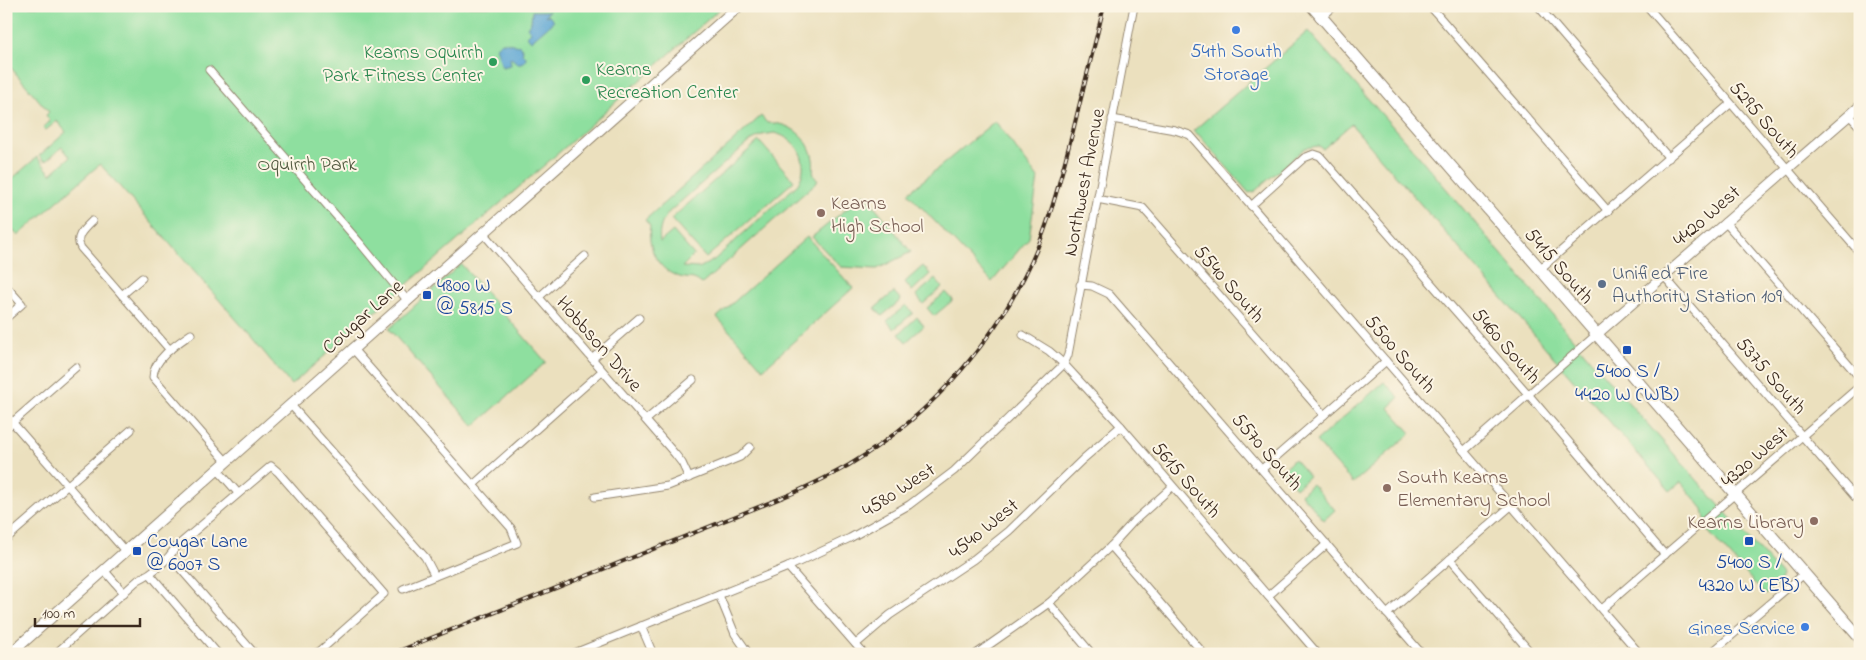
<svg xmlns="http://www.w3.org/2000/svg" width="1866" height="660" font-family="'Indie Flower',sans-serif">
<style>
.green{fill:#8edf9f;stroke:#64845e;fill-rule:evenodd}
.water{fill:#5ca6d4;stroke:#4c6879}
.lines{fill:none;stroke-linecap:round;stroke-linejoin:round}
.minor-casing{stroke:#93856e;stroke-width:9}
.tertiary-casing{stroke:#93856e;stroke-width:11}
.secondary-casing{stroke:#93856e;stroke-width:12}
.primary-casing{stroke:#93856e;stroke-width:13}
.minor{stroke:#fff;stroke-width:7}
.tertiary{stroke:#fff;stroke-width:9}
.secondary{stroke:#fff;stroke-width:10}
.primary{stroke:#fff;stroke-width:11}
.rail-casing{stroke:#3b2a1e;stroke-width:4}
.rail{stroke:#fcf5e5;stroke-width:2;stroke-dasharray:5.5;stroke-linecap:butt}
.shop-dot{fill:#3f7fe0;stroke:#fcf5e5;stroke-width:2}
.leisure-dot{fill:#2e9e5b;stroke:#fcf5e5;stroke-width:2}
.education-dot{fill:#8d6e63;stroke:#fcf5e5;stroke-width:2}
.service-dot{fill:#5c6f8a;stroke:#fcf5e5;stroke-width:2}
.transit-dot{fill:#1a4fb4;stroke:#fcf5e5;stroke-width:2}
.labels{text-anchor:middle;stroke-width:4;stroke-linejoin:round;paint-order:stroke}
.shop-label{font-size:20px;fill:#366cbe;stroke:#fcf5e5}
.leisure-label{font-size:20px;fill:#27864d;stroke:#fcf5e5;text-anchor:end}
.street-label{font-size:20px;fill:#3b2a1e;stroke:#fcf5e5}
.park-label{font-size:20px;fill:#50573e;stroke:#fcf5e5}
.education-label{font-size:20px;fill:#785e54;stroke:#fcf5e5;text-anchor:start}
.service-label{font-size:20px;fill:#4e5e75;stroke:#fcf5e5;text-anchor:start}
.transit-label{font-size:20px;fill:#164399;stroke:#fcf5e5;text-anchor:start}
</style>
<rect width="100%" height="100%" fill="#fcf5e5"/>
<filter id="ink" filterUnits="userSpaceOnUse"><feTurbulence type="fractalNoise" baseFrequency=".02" numOctaves="2"/><feDisplacementMap in="SourceGraphic" scale="10" xChannelSelector="R" yChannelSelector="G"/><feConvolveMatrix kernelMatrix="1 2 1 2 8 2 1 2 1" color-interpolation-filters="sRGB"/></filter>
<filter id="wash" filterUnits="userSpaceOnUse"><feTurbulence type="fractalNoise" baseFrequency=".0096" numOctaves="4" result="noise"/><feDisplacementMap in="SourceGraphic" scale="20" xChannelSelector="R" yChannelSelector="G"/><feGaussianBlur stdDeviation="1.12" result="paint"/><feColorMatrix in="noise" values="0 0 0 0 0 0 0 0 0 0 0 0 0 0 0 0 0 1.4 0 .05"/><feComposite in="paint" operator="in"/></filter>
<g filter="url(#wash)">
<rect width="100%" height="100%" fill="#ebe0be"/>
<g class="green">
<polygon points="6,6 723,6 563,149 291,385 248,333 100,164 18,236 6,222 6,184 37,157 51,174 70,157 62,147 47,160 44,161 39,156 66,132 57,121 46,130 43,128 50,121 46,115 49,112 6,62"/>
<polygon points="1308,31 1417,154 1590,359 1781,575 1780,583 1765,595 1707,530 1703,509 1681,482 1670,491 1351,124 1323,149 1319,146 1305,148 1255,191 1249,193 1199,135 1193,131"/>
<path d="M 761,116 L 767,123 C 790,122 809,137 813,159 C 815,170 810,172 818,181 L 702,284 C 692,276 692,280 680,277 C 658,271 647,248 650,226 L 645,220 ZM 774,133 C 798,138 811,163 798,184 L 714,260 L 699,268 L 682,267 L 694,255 L 673,231 L 660,242 C 658,230 662,220 670,211 L 750,141 L 762,135 Z"/>
<polygon points="995,121 1038,178 1029,238 992,282 908,193"/>
<polygon points="759,141 794,181 706,258 671,219"/>
<polygon points="865,194 911,252 877,269 841,267 812,237"/>
<polygon points="807,237 853,288 763,369 717,317"/>
<polygon points="461,264 546,362 474,426 389,329"/>
<polygon points="923,266 930,274 912,291 905,282"/>
<polygon points="935,279 942,287 923,304 916,295"/>
<polygon points="894,292 901,300 882,316 875,308"/>
<polygon points="946,292 953,300 934,316 927,308"/>
<polygon points="906,305 913,313 894,329 887,321"/>
<polygon points="917,317 924,326 906,342 899,334"/>
<polygon points="1384,382 1399,397 1389,408 1411,433 1353,483 1316,441"/>
<polygon points="1294,459 1309,476 1296,488 1282,471"/>
<polygon points="1312,484 1335,510 1324,520 1301,494"/>
</g>
<g class="water">
<polygon points="532,11 549,11 545,16 548,15 554,21 531,41 527,36 531,32 527,27 531,22"/>
<path d="M 502,42 C 509,42 513,45 520,46 L 523,50 L 522,54 L 526,56 C 526,61 522,64 517,63 L 510,57 L 511,65 L 502,67 L 496,47 Z"/>
</g>
</g>
<g filter="url(#ink)">
<g class="lines">
<g class="minor-casing">
<g id="minor">
<polyline points="1430,6 1608,211"/>
<polyline points="1538,6 1669,158"/>
<polyline points="1647,6 1860,253"/>
<polyline points="209,70 360,243 407,300"/>
<polyline points="1849,115 1860,127"/>
<polyline points="1112,119 1175,130 1190,135 1640,654"/>
<polyline points="1097,199 1143,208 1324,415"/>
<polyline points="1251,206 1304,158 1314,154 1320,156 1528,394 1665,555"/>
<path d="M 92,221 C 84,229 74,237 81,248 L 170,350"/>
<polyline points="1725,222 1860,378"/>
<polyline points="483,233 675,454 682,463 689,478"/>
<polyline points="1539,270 1730,104"/>
<polyline points="1663,275 1855,497 1860,493"/>
<polyline points="1080,285 1092,286 1109,294 1422,654"/>
<polyline points="6,286 22,304 6,318"/>
<polyline points="122,295 142,278"/>
<polyline points="539,297 585,256"/>
<path d="M 191,334 C 178,343 153,359 153,377 L 226,461"/>
<polyline points="1023,335 1049,351 1064,364 1121,426 1318,654"/>
<polyline points="352,348 511,528 517,543 403,589"/>
<polyline points="592,359 639,318"/>
<polyline points="290,404 425,557 435,576"/>
<polyline points="6,415 125,551"/>
<polyline points="646,420 693,380"/>
<polyline points="6,428 76,367"/>
<polyline points="1464,451 1596,335"/>
<polyline points="217,469 238,493"/>
<polyline points="1262,469 1386,361"/>
<polyline points="473,485 602,371"/>
<polyline points="595,497 668,486 740,457 750,447"/>
<polyline points="6,539 131,430"/>
<polyline points="1111,546 1204,654"/>
<polyline points="170,557 255,654"/>
<polyline points="1450,559 1532,654"/>
<polyline points="788,567 864,654"/>
<polyline points="104,570 124,593"/>
<polyline points="150,574 218,654"/>
<polyline points="719,595 735,634 749,654"/>
<polyline points="1268,596 1327,544"/>
<polyline points="1049,603 1092,654"/>
<polyline points="1602,609 1860,386"/>
<polyline points="1387,614 1512,505"/>
<polyline points="641,626 653,654"/>
<polyline points="856,644 890,615 974,559 1009,531 1082,460 1121,426"/>
<path d="M 55,654 L 138,580 C 154,572 167,561 176,547 L 271,466 L 278,472 L 384,594 L 320,651 L 314,654"/>
<polyline points="572,654 788,567 850,538 909,505 954,471 1064,364 1068,355 1134,6"/>
<polyline points="976,654 1049,603 1111,546 1133,522 1172,487"/>
<polyline points="1710,654 1804,574"/>
</g>
</g>
<g class="tertiary-casing">
<g id="tertiary">
<polyline points="1320,17 1333,6"/>
<polyline points="1596,335 1860,106"/>
</g>
</g>
<g class="secondary-casing">
<polyline id="secondary" points="10,654 739,6"/>
</g>
<g class="primary-casing">
<polyline id="primary" points="1312,6 1860,638"/>
</g>
<use href="#minor" class="minor"/>
<use href="#tertiary" class="tertiary"/>
<use href="#secondary" class="secondary"/>
<use href="#primary" class="primary"/>
<g class="rail-casing">
<path id="rail" d="M 391,654 L 791,494 C 811,485 830,476 849,465 C 934,414 1005,332 1041,239 C 1055,204 1063,167 1073,131 C 1083,89 1094,48 1104,6"/>
</g>
<use href="#rail" class="rail"/>
</g>
</g>
<g class="shop-dot">
<circle cx="1236" cy="30" r="5"/>
<circle cx="1805" cy="627" r="5"/>
</g>
<g class="leisure-dot">
<circle cx="493" cy="62" r="5"/>
<circle cx="586" cy="80" r="5"/>
</g>
<g class="education-dot">
<circle cx="821" cy="213" r="5"/>
<circle cx="1387" cy="488" r="5"/>
<circle cx="1814" cy="521" r="5"/>
</g>
<circle class="service-dot" cx="1602" cy="284" r="5"/>
<g class="transit-dot">
<rect x="422" y="290" width="10" height="10" rx="2.5"/>
<rect x="1622" y="345" width="10" height="10" rx="2.5"/>
<rect x="1744" y="536" width="10" height="10" rx="2.5"/>
<rect x="132" y="546" width="10" height="10" rx="2.5"/>
</g>
<g class="labels">
<g class="shop-label">
<text x="1236" y="57">54th South<tspan x="1236" dy="23">Storage</tspan></text>
<text x="1795" y="634" text-anchor="end">Gines Service</text>
</g>
<g class="leisure-label">
<text x="483" y="58">Kearns Oquirrh<tspan x="483" dy="23">Park Fitness Center</tspan></text>
<text x="596" y="75" text-anchor="start">Kearns<tspan x="596" dy="23">Recreation Center</tspan></text>
</g>
<g class="street-label">
<text transform="translate(1765 119) rotate(49)" y="7">5295 South</text>
<text transform="translate(1083 182) rotate(-79)" y="7">Northwest Avenue</text>
<text transform="translate(1706 215) rotate(-41)" y="7">4420 West</text>
<text transform="translate(1560 265) rotate(49)" y="7">5415 South</text>
<text transform="translate(1230 283) rotate(49)" y="7">5540 South</text>
<text transform="translate(362 316) rotate(-42)" y="7">Cougar Lane</text>
<text transform="translate(600 343) rotate(49)" y="7">Hobbson Drive</text>
<text transform="translate(1507 345) rotate(49)" y="7">5460 South</text>
<text transform="translate(1401 353) rotate(49)" y="7">5500 South</text>
<text transform="translate(1772 375) rotate(49)" y="7">5375 South</text>
<text transform="translate(1268 451) rotate(49)" y="7">5570 South</text>
<text transform="translate(1754 456) rotate(-41)" y="7">4320 West</text>
<text transform="translate(1187 479) rotate(49)" y="7">5615 South</text>
<text transform="translate(898 489) rotate(-33)" y="7">4580 West</text>
<text transform="translate(983 528) rotate(-39)" y="7">4540 West</text>
</g>
<g class="park-label">
<text x="307" y="170">Oquirrh Park</text>
</g>
<g class="education-label">
<text x="831" y="209">Kearns<tspan x="831" dy="23">High School</tspan></text>
<text x="1397" y="483">South Kearns<tspan x="1397" dy="23">Elementary School</tspan></text>
<text x="1804" y="528" text-anchor="end">Kearns Library</text>
</g>
<g class="service-label">
<text x="1612" y="279">Unified Fire<tspan x="1612" dy="23">Authority Station 109</tspan></text>
</g>
<g class="transit-label">
<text x="437" y="291">4800 W<tspan x="437" dy="23">@ 5815 S</tspan></text>
<text x="1627" y="377" text-anchor="middle">5400 S /<tspan x="1627" dy="23">4420 W (WB)</tspan></text>
<text x="147" y="547">Cougar Lane<tspan x="147" dy="23">@ 6007 S</tspan></text>
<text x="1749" y="568" text-anchor="middle">5400 S /<tspan x="1749" dy="23">4320 W (EB)</tspan></text>
</g>
</g>
<rect width="1866" height="660" fill="none" stroke="#fcf5e5" stroke-width="25"/>
<path d="M35 618v8h105v-8" fill="none" stroke="#3b2a1e" stroke-width="2.5"/>
<text x="42" y="618" font-size="15" fill="#3b2a1e" stroke="#fcf5e5" stroke-width="4" paint-order="stroke">100 m</text>
</svg>
